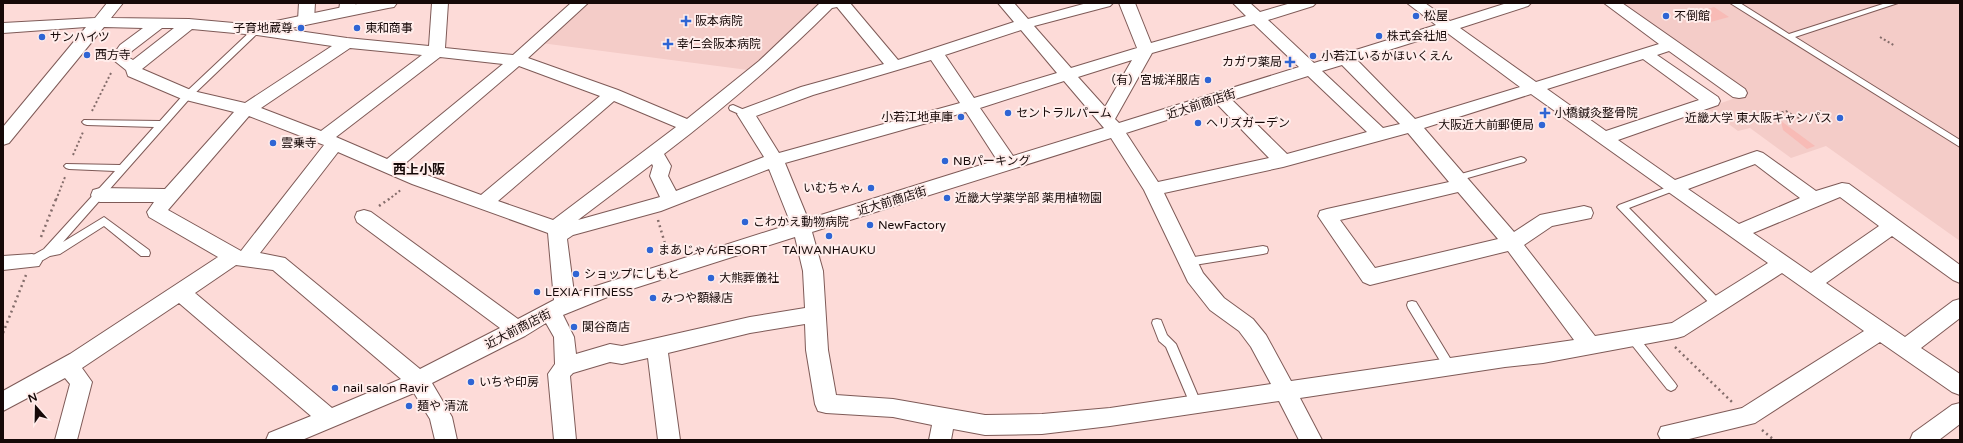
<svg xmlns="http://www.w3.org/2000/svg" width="1963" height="443" font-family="'Varela Round','Noto Sans JP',sans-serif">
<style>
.built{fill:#f4ccc8}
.green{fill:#f8bbb6}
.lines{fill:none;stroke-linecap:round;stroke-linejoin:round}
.service-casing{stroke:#7e5a57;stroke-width:2}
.minor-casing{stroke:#7e5a57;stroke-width:2}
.tertiary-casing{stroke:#7e5a57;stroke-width:2}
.path-far1{stroke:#836c6a;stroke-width:2;stroke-dasharray:2 2.5;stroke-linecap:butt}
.path{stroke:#836c6a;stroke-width:2.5;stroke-dasharray:2 3.5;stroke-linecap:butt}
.service{fill:#fff;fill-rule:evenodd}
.minor{fill:#fff;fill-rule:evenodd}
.tertiary{fill:#fff;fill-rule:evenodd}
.poi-dot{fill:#2f65d4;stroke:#ffedeb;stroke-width:1.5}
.labels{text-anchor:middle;stroke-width:4;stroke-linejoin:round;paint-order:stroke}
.poi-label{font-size:12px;fill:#160908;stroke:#ffedeb;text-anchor:start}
.street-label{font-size:12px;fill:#160908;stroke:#ffedeb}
.neighbourhood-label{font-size:13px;font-weight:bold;fill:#160908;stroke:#ffedeb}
</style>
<rect width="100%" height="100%" fill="#fddbd8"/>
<g class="built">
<polygon points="584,3 823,3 790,39 748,70 541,43"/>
<polygon points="1617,3 1960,3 1960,241 1826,146 1791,158 1750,128 1738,131 1707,108 1744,95"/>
</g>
<g class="green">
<polygon points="1714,7 1729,17 1707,23 1706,22 1711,18 1704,13 1698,15 1695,13"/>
<polygon points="1781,121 1815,146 1807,149 1783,130"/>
</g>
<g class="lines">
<g class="service-casing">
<g id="service">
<polygon points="1730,3 1740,3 1789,34 1886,3 1898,3 1795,37 1960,140 1960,147"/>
<polygon points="254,28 257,28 261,30 191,97 63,242 104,217 149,250 150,253 149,256 141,256 104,226 60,254 50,256 36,264 28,264 27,261 28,258 44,249 115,171 69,169 66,168 64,166 66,164 120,165 154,127 87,125 84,124 82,122 84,120 160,121 185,93"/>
<polygon points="733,105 749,112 751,114 746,117 730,110 729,108 730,106"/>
<polygon points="1521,157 1524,158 1526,160 1524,162 1457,181 1452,178 1454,176"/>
<polygon points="1673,185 1678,188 1676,190 1629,208 1722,302 1723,305 1722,308 1714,308 1617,207 1619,205"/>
<polygon points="1263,246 1267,247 1268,250 1267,253 1263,254 1188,266 1184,265 1183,262 1184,259 1188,258"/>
<polygon points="1412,301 1416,302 1453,363 1455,366 1453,369 1449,371 1445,369 1408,308 1407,305 1408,302"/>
<polygon points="1157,319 1161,320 1167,335 1176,344 1201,403 1199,406 1195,408 1191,406 1166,347 1159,341 1152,323 1153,320"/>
<polygon points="1632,333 1636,334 1675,383 1677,386 1675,389 1671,391 1667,389 1628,340 1626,337 1628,334"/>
</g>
</g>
<g class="minor-casing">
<g id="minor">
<path d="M 107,3 L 123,3 L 111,18 L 189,19 L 257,25 L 347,38 L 429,46 L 432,3 L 448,3 L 445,48 L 513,55 L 571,3 L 588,3 L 528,58 L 618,90 L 687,119 L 759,61 L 820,3 L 850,3 L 898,60 L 1014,22 L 998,3 L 1014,3 L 1028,19 L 1087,3 L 1113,3 L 1110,6 L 1034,26 L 1071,68 L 1137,48 L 1119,3 L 1135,3 L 1151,43 L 1246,16 L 1233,3 L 1250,3 L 1260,12 L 1291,3 L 1316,3 L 1313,6 L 1268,20 L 1314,63 L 1436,25 L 1407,3 L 1425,3 L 1450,21 L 1507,3 L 1531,3 L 1528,6 L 1460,28 L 1536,82 L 1659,44 L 1604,3 L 1622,3 L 1745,89 L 1747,93 L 1745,97 L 1739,98 L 1733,97 L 1669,51 L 1657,55 L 1718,97 L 1720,101 L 1718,105 L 1618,140 L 1675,180 L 1751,153 L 1757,151 L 1763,153 L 1816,191 L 1842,183 L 1849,184 L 1960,265 L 1960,283 L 1953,280 L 1892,236 L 1826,283 L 1905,337 L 1953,301 L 1960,299 L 1960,318 L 1921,348 L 1960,374 L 1960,395 L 1952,392 L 1880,342 L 1755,423 L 1685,440 L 1661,440 L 1658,434 L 1661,427 L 1742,408 L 1864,331 L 1782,273 L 1684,336 L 1677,338 L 1543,363 L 1505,367 L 1300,398 L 1322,440 L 1299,440 L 1279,401 L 1110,426 L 1042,434 L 985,435 L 953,429 L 951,440 L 929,440 L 932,425 L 893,417 L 826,413 L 818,411 L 815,404 L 806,350 L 805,324 L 750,333 L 668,353 L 680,440 L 658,440 L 648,358 L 622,364 L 610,362 L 573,373 L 570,376 L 576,440 L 554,440 L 548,374 L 555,364 L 554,337 L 546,323 L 525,336 L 432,383 L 452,417 L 457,440 L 435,440 L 430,419 L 414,393 L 302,440 L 266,440 L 269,433 L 311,416 L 179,303 L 82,368 L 92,382 L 77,440 L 55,440 L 70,384 L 65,378 L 3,411 L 3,391 L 70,354 L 218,257 L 149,217 L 147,212 L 154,202 L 100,202 L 93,200 L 91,195 L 93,190 L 100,188 L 165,189 L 234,112 L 182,99 L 128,76 L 126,70 L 111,58 L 120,45 L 143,28 L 104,27 L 9,143 L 3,145 L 3,127 L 86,27 L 3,33 L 3,23 L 95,18 ZM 837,7 L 884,64 L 801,87 L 740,110 L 737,114 L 764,157 L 676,191 L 668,176 L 671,166 L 664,154 C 723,109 779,61 832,8 ZM 1254,24 L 1299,67 L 1119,123 L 1115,119 L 1152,53 ZM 162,28 L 174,28 L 133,60 L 128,57 L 132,51 ZM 192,29 L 257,35 L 332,46 L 245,103 L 193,91 L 142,69 ZM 1021,30 L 1057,73 L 974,98 L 945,55 ZM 1446,32 L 1520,87 L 1415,119 L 1357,60 ZM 350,48 L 422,55 L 321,131 L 261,108 ZM 440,57 L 503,64 L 387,159 L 336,137 ZM 1643,59 L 1699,100 L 1606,131 L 1547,89 ZM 931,60 L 960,103 L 779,153 L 756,116 L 813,95 ZM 1132,60 L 1105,107 L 1078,77 ZM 1342,65 L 1400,124 L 1383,128 L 1322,71 ZM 519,66 L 600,96 L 481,195 L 402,166 ZM 1308,76 L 1367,132 L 1287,154 L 1232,100 ZM 1064,81 L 1104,128 L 1013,156 L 980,108 ZM 1531,94 L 1768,263 L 1672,323 L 1595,336 L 1524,245 L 1552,226 L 1591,218 L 1593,213 L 1591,208 L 1584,206 L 1540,215 L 1514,232 L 1424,128 ZM 614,101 L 676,127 L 553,220 L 498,201 ZM 1217,104 L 1269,158 L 1158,182 L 1126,133 ZM 966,112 L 997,160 L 808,219 L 785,163 ZM 249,116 L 324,145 L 241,251 L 168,210 ZM 1408,133 L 1449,182 L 1327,209 L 1320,211 L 1318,216 L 1363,282 L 1370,285 L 1508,251 L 1574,340 L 1291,381 L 1266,335 L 1253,319 L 1224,298 L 1203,273 L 1164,193 L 1283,167 ZM 1111,138 L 1144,190 L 1188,282 L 1210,310 L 1239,331 L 1251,347 L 1271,384 L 1110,408 L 1042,414 L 985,415 L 893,399 L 836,395 L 828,350 L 823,271 L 812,232 ZM 338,152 L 412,184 L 548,233 L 554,300 L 518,319 L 371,212 L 364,210 L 357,212 L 355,217 L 357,222 L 500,328 L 420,369 L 285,258 L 260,253 ZM 652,164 L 653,166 L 650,176 L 660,197 L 578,220 ZM 1755,164 L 1800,198 L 1739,224 L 1688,189 ZM 769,169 L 791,224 L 574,293 L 567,239 L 573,235 L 661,211 ZM 1458,192 L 1498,239 L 1375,268 L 1340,220 ZM 1840,197 L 1879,226 L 1811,273 L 1753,233 ZM 795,237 L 803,271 L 805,308 L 750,317 L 622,346 L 610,344 L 576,354 L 574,337 L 563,315 L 610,296 ZM 236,265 L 273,270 L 401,379 L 332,408 L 195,293 Z"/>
<polygon points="299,3 315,3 314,20 311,23 301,23 298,20"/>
<polygon points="340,3 356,3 352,14 342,14 339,11"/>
<polygon points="32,254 39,256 42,261 39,266 3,270 3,256"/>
<polygon points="1960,403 1960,424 1939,440 1910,440 1913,433 1952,405"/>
</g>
</g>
<g class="tertiary-casing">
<polygon id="tertiary" points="362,3 397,3 394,7 388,8 257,35 251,34 248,30 251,26 257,25"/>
</g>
<g class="path-far1">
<polyline points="1880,37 1895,46"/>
<polyline points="92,111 112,71"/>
<polyline points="1773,115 1786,111 1797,118 1821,111"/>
<polyline points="73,155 83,132"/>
<polyline points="56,200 65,177"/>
<polyline points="388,200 402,189"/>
</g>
<g class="path">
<polyline points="379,206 389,199"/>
<polyline points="658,220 668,254"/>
<polyline points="41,237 56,199"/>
<polyline points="3,333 26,275"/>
<polyline points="1675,347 1732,402"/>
<polyline points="1762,430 1774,440"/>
</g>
<use href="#service" class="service"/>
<use href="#minor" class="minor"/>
<use href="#tertiary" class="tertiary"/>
</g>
<g class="poi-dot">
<circle cx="1416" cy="16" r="4"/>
<circle cx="1666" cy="16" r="4"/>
<path d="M684 15h4v4h4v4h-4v4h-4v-4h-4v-4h4z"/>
<circle cx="301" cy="28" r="4"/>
<circle cx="357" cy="28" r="4"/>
<circle cx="1379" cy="36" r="4"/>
<circle cx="42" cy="37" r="4"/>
<path d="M666 38h4v4h4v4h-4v4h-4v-4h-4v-4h4z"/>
<circle cx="87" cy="55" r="4"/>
<circle cx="1313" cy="56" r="4"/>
<path d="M1288 56h4v4h4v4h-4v4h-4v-4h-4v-4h4z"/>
<circle cx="1208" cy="80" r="4"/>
<circle cx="1008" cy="113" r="4"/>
<path d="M1543 107h4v4h4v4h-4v4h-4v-4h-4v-4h4z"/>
<circle cx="961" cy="117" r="4"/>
<circle cx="1840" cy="118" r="4"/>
<circle cx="1198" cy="123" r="4"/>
<circle cx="1542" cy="125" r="4"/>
<circle cx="273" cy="143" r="4"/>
<circle cx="945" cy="161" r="4"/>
<circle cx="871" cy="188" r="4"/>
<circle cx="947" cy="198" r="4"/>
<circle cx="745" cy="222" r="4"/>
<circle cx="870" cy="225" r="4"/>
<circle cx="829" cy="236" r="4"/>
<circle cx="650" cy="250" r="4"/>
<circle cx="576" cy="274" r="4"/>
<circle cx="711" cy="278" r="4"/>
<circle cx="537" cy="292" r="4"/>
<circle cx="653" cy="298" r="4"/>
<circle cx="574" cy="327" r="4"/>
<circle cx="471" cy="382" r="4"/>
<circle cx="335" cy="388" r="4"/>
<circle cx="409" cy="406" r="4"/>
</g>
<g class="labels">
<g class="poi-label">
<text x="1424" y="20">松屋</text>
<text x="1674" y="20">不倒館</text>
<text x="695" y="25">阪本病院</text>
<text x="293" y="32" text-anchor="end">子育地蔵尊</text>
<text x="365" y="32">東和商事</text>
<text x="1387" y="40">株式会社旭</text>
<text x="50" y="41">サンハイツ</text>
<text x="677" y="48">幸仁会阪本病院</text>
<text x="95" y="59">西方寺</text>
<text x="1321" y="60">小若江いるかほいくえん</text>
<text x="1282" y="66" text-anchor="end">カガワ薬局</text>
<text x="1200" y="84" text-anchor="end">（有）宮城洋服店</text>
<text x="1016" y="117">セントラルパーム</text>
<text x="1554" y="117">小橋鍼灸整骨院</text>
<text x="953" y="121" text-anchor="end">小若江地車庫</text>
<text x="1832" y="122" text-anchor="end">近畿大学 東大阪キャンパス</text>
<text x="1206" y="127">ヘリズガーデン</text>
<text x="1534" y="129" text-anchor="end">大阪近大前郵便局</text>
<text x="281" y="147">雲乗寺</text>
<text x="953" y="165">NBパーキング</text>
<text x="863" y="192" text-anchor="end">いむちゃん</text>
<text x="955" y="202">近畿大学薬学部 薬用植物園</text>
<text x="753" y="226">こわかえ動物病院</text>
<text x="878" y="229">NewFactory</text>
<text x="658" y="254">まあじゃんRESORT</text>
<text x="829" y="254" text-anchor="middle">TAIWANHAUKU</text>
<text x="584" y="278">ショップにしもと</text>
<text x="719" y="282">大熊葬儀社</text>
<text x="545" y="296">LEXIA FITNESS</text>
<text x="661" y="302">みつや額縁店</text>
<text x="582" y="331">関谷商店</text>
<text x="479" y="386">いちや印房</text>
<text x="343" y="392">nail salon Ravir</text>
<text x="417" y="410">麺や 清流</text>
</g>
<g class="street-label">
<text transform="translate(1201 104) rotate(-18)" y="4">近大前商店街</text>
<text transform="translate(892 201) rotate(-17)" y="4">近大前商店街</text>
<text transform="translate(518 329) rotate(-27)" y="4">近大前商店街</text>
</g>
<g class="neighbourhood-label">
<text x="419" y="174">西上小阪</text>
</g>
</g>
<rect width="1963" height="443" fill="none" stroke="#160908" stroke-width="8"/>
<g transform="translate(36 407) rotate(340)" stroke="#ffedeb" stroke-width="3" paint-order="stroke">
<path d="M0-3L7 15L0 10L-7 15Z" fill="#160908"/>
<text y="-6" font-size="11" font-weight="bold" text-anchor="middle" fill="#160908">N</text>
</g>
</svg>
